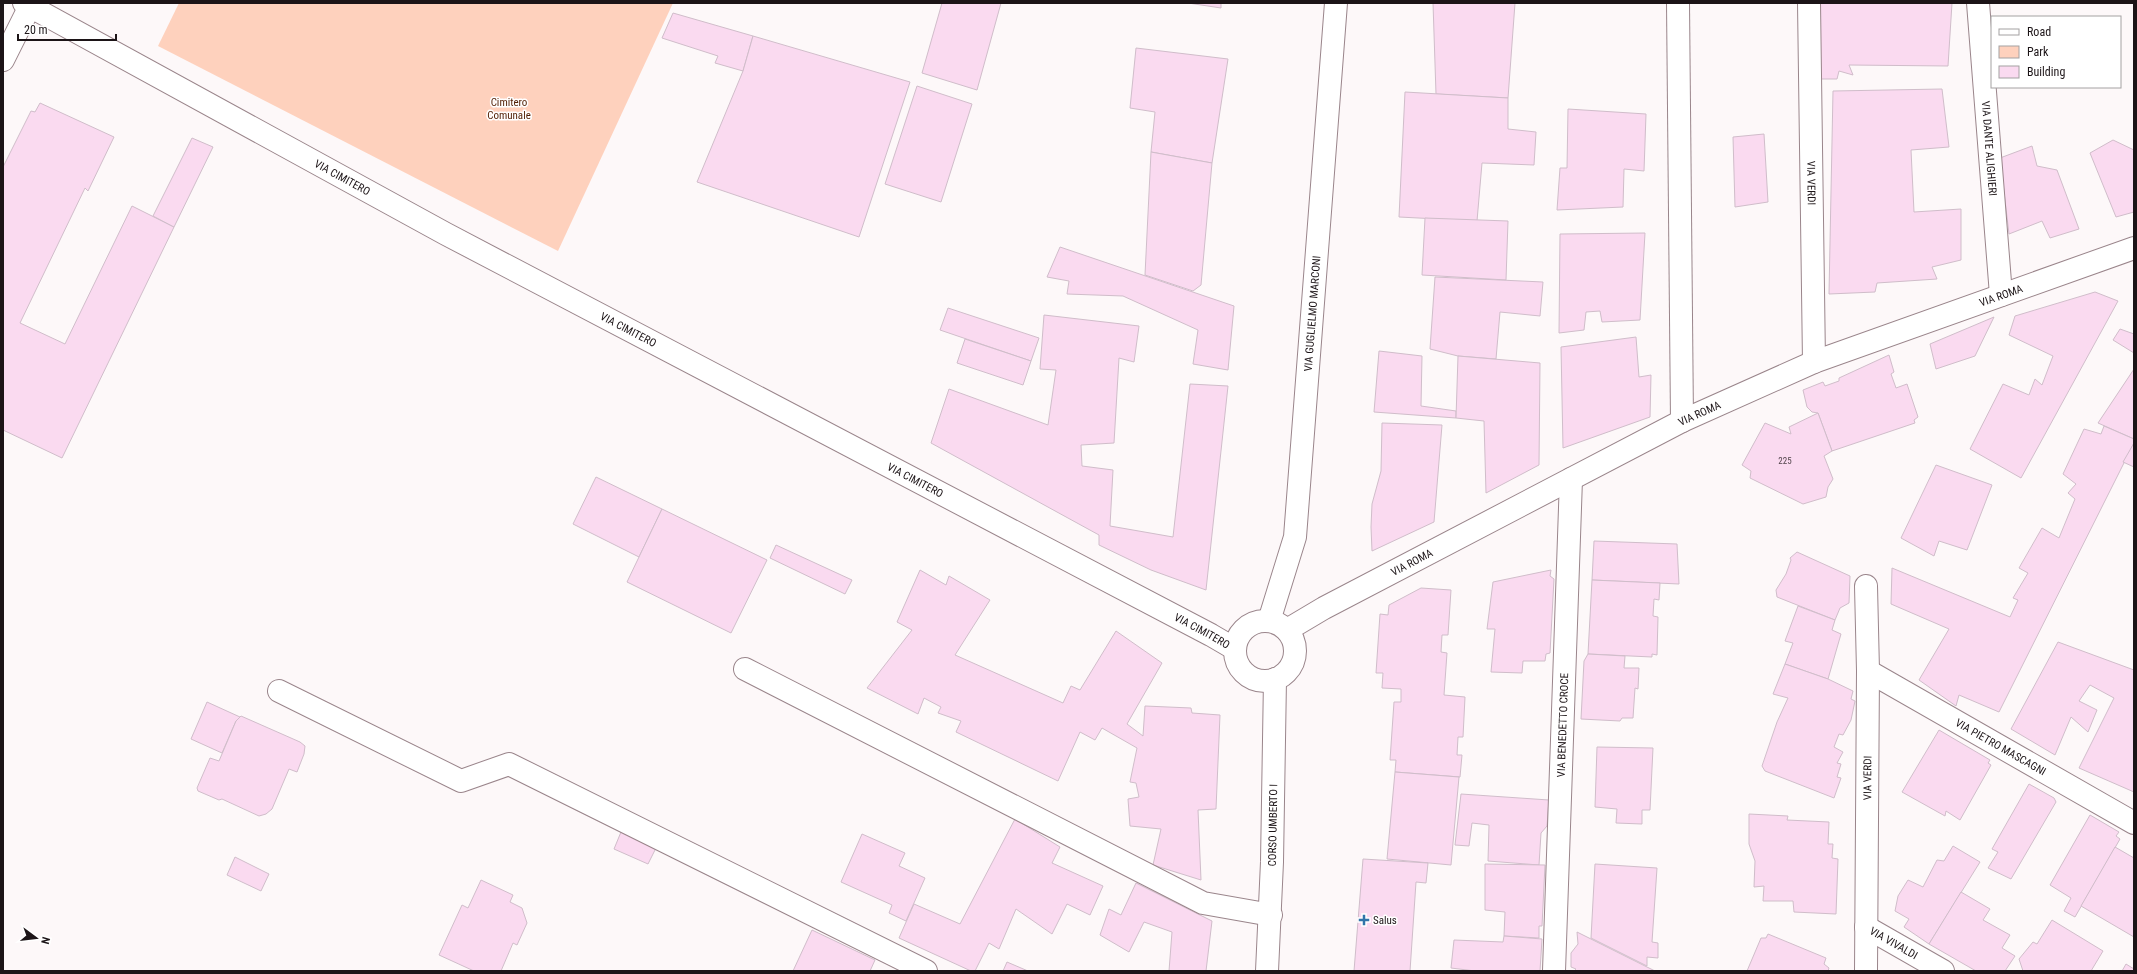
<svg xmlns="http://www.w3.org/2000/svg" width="2137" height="974" font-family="'Roboto Condensed',sans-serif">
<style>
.green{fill:#fed1bd}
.building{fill:#fadaf0;stroke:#d0bdca}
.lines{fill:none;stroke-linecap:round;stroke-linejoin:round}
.minor-casing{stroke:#9a858b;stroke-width:24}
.minor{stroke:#fff;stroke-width:22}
.poi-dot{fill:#3175aa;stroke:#fff;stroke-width:1.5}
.labels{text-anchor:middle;stroke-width:3;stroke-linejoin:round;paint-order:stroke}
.number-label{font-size:9px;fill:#54464d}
.park-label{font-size:11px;fill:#511e03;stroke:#fff}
.street-label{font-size:11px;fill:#1c1417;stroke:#fff}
.poi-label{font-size:11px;fill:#1c1417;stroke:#fff;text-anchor:start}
</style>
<rect width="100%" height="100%" fill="#fdf8f9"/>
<polygon class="green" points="179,3 673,3 558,251 158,46"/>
<g class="building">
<polygon points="942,3 1001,3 977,90 922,73"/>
<polygon points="1188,3 1221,3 1221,8"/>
<polygon points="1433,3 1515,3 1508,98 1436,94"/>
<polygon points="1816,3 1952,3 1948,66 1849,65 1853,75 1839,71 1837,79 1815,79"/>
<polygon points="673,13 753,36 743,71 715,63 718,56 662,38"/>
<polygon points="753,36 910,82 859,237 697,182 743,71"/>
<polygon points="1136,48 1228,59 1212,163 1151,152 1155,112 1130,108"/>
<polygon points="917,86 972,104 941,202 885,184"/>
<polygon points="1942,89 1949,147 1911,150 1914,212 1961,209 1961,260 1932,267 1937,279 1877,283 1875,292 1829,294 1833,91"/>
<polygon points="1405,92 1508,98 1508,129 1536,132 1534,165 1482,163 1477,221 1399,217"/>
<polygon points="40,103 114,137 88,191 85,188 20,323 65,344 132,206 174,227 62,458 3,430 3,167 31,111 35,112"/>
<polygon points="1568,109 1646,114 1644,171 1624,169 1623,207 1557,210 1560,168 1567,168"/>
<polygon points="1764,134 1768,202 1735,207 1733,137"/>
<polygon points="192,138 213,147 174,227 153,216"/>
<polygon points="2113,140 2134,150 2134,212 2116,217 2090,153"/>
<polygon points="2032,146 2037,166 2057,170 2079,229 2050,238 2042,221 2009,234 2000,158"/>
<polygon points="1151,152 1212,163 1201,285 1193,291 1145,275"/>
<polygon points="1425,218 1508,221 1506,280 1422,275"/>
<polygon points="1645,233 1640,320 1602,322 1600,311 1586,312 1584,330 1559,333 1560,234"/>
<polygon points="1060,247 1234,306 1228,370 1193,364 1198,330 1123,296 1067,294 1069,281 1047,277"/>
<polygon points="1435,277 1543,282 1540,316 1500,312 1496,359 1458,356 1430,349"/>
<polygon points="2095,292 2118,301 2021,478 1970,449 2003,384 2029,395 2035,379 2042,385 2053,356 2009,335 2015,316"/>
<polygon points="948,308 1039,338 1031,361 940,330"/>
<polygon points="1044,315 1139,326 1134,362 1119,358 1114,443 1081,445 1082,466 1113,470 1110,526 1173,537 1190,384 1228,386 1206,590 1151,570 1099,545 1099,535 931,443 949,389 1048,425 1056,370 1040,369"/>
<polygon points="1994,317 1975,356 1936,369 1930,344"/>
<polygon points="2120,329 2134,334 2134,353 2113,340"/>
<polygon points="1636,337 1639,377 1651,375 1650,417 1563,448 1561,347"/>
<polygon points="965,339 1031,361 1023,385 957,363"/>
<polygon points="1379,351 1422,356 1421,406 1456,411 1456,418 1374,412"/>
<polygon points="1889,355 1894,372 1891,374 1896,388 1907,384 1918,417 1914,420 1915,423 1832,451 1818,413 1812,412 1807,407 1803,390 1823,382 1825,386 1839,381 1839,378"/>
<polygon points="1458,356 1540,363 1539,465 1486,493 1484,421 1456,418"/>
<polygon points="2134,369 2134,439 2098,423"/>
<polygon points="1818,413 1832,451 1824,456 1833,479 1828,487 1826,497 1803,504 1750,478 1751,471 1742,465 1765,423 1791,434 1789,427"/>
<polygon points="1382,423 1442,425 1434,522 1372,551 1371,527 1372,504 1381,471"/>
<polygon points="2104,426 2134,439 2134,443 1999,712 1959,695 1956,706 1919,680 1949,629 1891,604 1892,568 2010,617 2018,600 2013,598 2028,573 2019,568 2042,528 2059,538 2075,499 2068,493 2076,484 2063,474 2084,429 2101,434"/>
<polygon points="2134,443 2134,467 2123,462"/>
<polygon points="1936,465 1992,485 1967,550 1939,541 1934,556 1901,538"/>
<polygon points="596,477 662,509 639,557 573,524"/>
<polygon points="662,509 767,560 731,633 627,582"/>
<polygon points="1594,541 1677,544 1679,584 1592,580"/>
<polygon points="776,545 852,580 845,594 770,558"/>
<polygon points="1797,552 1850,576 1849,603 1840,608 1835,620 1777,597 1776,590 1786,574 1791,560 1790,558"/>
<polygon points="920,570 946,585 949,576 990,600 955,655 1063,703 1071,686 1080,690 1116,631 1162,663 1127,724 1143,736 1145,706 1191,708 1192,713 1220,715 1216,809 1198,810 1201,880 1153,865 1161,829 1130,826 1128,799 1139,797 1136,783 1130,782 1137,748 1102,728 1095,740 1080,732 1058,781 956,732 961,721 938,713 941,707 924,698 918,714 867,688 912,630 897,622"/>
<polygon points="1551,570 1550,576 1554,579 1550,653 1546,654 1545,661 1523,661 1522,673 1491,672 1495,629 1487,629 1493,582"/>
<polygon points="1592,580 1660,583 1659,600 1654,599 1653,616 1658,617 1657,655 1652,654 1652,657 1588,654"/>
<polygon points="1421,588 1451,590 1448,635 1442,635 1441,652 1447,653 1444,695 1465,697 1463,737 1458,737 1457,755 1462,755 1460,777 1395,772 1396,760 1390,760 1394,702 1401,702 1401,689 1382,688 1383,673 1376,673 1380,614 1388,615 1389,605"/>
<polygon points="1798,606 1835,620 1832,630 1841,634 1828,679 1785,664 1793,643 1785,641"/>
<polygon points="2058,642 2134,670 2134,792 2079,768 2114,698 2090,685 2079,701 2097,710 2088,732 2071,717 2055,755 2011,729"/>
<polygon points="1588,654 1625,656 1624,668 1639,668 1638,689 1635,688 1633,718 1622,718 1620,721 1581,719 1584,661"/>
<polygon points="1785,664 1828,679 1853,691 1851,699 1855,701 1851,720 1843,735 1839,734 1834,747 1843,752 1837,763 1841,764 1837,777 1841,778 1834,798 1765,771 1762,766 1777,722 1788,698 1773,694"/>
<polygon points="207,702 240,717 236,721 222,753 191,739"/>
<polygon points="241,716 300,742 305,746 304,754 297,772 289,769 272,809 266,814 259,816 222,799 219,800 198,791 197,788 210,758 219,761 236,721"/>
<polygon points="1939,730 1990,760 1988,763 1991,765 1960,820 1946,811 1945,816 1902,792"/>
<polygon points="1597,747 1653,748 1650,810 1642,810 1642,824 1616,823 1617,809 1595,807"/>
<polygon points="1395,772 1459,777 1451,865 1387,859"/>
<polygon points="2029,784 2054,798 2056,802 2011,879 1988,868 1998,852 1992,849"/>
<polygon points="1461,794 1549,800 1547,826 1541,833 1539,865 1488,861 1489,825 1472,823 1469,846 1455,845"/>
<polygon points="1749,814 1788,816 1787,820 1829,822 1828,844 1833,844 1832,858 1838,859 1836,914 1794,912 1793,901 1763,901 1764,886 1754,887 1755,861 1749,844"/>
<polygon points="2090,815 2119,832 2116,836 2120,839 2075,917 2064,911 2071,898 2050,885"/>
<polygon points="1015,819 1060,847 1052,863 1103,886 1090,915 1067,904 1052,934 1016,909 999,949 989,943 975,971 971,971 899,938 914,904 960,924"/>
<polygon points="621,832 656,848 648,864 614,849"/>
<polygon points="862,834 905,853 899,866 925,878 906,921 889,913 892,905 841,882"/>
<polygon points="1953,846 1980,862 1929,944 1904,927 1909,919 1895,911 1898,896 1908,880 1923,887 1937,860 1944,861"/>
<polygon points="2115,847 2134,858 2134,937 2081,906"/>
<polygon points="235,857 269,874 261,891 227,875"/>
<polygon points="1363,859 1428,863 1426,883 1416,882 1410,971 1354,971"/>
<polygon points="1485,864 1545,865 1542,926 1539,926 1539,938 1504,936 1505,912 1485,910"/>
<polygon points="1595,864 1657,868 1652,942 1658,943 1658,958 1647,957 1647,966 1591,938"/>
<polygon points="481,880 513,895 510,902 522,908 527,923 517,945 513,943 501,971 474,971 439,955 462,905 468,908"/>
<polygon points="1136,883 1212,921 1206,971 1169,971 1172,932 1144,922 1129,952 1100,935 1109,909 1121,915"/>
<polygon points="1961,892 1990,909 1983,920 2010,935 2002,948 2015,956 2005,971 1976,971 1929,944"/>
<polygon points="2052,920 2103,951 2091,971 2023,971 2019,959 2033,942 2037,944"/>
<polygon points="812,930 875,960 870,971 793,971"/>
<polygon points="1577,932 1655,971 1574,971 1576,969 1571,967 1571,953 1578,944"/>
<polygon points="1768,934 1826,958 1824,964 1829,968 1828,971 1747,971 1761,938 1766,938"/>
<polygon points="1504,936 1542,939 1540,971 1475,971 1451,968 1454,940 1503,942"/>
<polygon points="1007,962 1028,971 1003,971"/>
<polygon points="2126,964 2134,969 2134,971 2122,971"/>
</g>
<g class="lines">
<g class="minor-casing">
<g id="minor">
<path id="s1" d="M 24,3 L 446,234 L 1211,635 L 1235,649"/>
<polyline points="1678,3 1682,421"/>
<path id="s2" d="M 1809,3 L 1814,362"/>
<path id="s3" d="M 1978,3 L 2001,295"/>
<polyline points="3,60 30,6"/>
<path id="s4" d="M 1269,621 L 1295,537 L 1336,3"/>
<circle cx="1265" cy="651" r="30"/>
<path id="s5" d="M 1287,630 L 1324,608 L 1682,421 L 1814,362 L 2134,248"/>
<polyline points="745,669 1203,903 1271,915"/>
<path id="s6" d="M 1868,671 L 2134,823"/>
<polyline points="279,691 461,781 509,764 926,971"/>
<path id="s7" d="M 1866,927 L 1943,971"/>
<path id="s8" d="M 1267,971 L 1272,862 L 1275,679"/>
<path id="s9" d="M 1554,971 L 1571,479"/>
<path id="s10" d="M 1866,971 L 1868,671 L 1866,586"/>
</g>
</g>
<use href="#minor" class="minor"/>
</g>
<path class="poi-dot" d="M1362 914h4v4h4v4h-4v4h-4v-4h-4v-4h4z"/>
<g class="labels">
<g class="number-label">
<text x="1785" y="464">225</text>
</g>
<g class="park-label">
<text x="509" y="106">Cimitero<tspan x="509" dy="13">Comunale</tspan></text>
</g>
<g class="street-label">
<text dy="4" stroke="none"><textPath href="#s3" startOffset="146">VIA DANTE ALIGHIERI</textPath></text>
<text dy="4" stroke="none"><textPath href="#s1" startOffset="363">VIA CIMITERO</textPath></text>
<text dy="4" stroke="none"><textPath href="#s2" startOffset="180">VIA VERDI</textPath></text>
<text dy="4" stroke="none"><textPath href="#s5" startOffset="790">VIA ROMA</textPath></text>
<text dy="4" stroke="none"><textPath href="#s4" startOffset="312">VIA GUGLIELMO MARCONI</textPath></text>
<text dy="4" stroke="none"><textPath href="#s1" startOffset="687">VIA CIMITERO</textPath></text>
<text dy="4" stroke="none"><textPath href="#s5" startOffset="466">VIA ROMA</textPath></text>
<text dy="4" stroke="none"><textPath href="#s1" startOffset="1011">VIA CIMITERO</textPath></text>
<text dy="4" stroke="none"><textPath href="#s5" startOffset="142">VIA ROMA</textPath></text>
<text dy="4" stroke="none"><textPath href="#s1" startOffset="1335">VIA CIMITERO</textPath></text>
<text dy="4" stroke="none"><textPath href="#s9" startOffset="246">VIA BENEDETTO CROCE</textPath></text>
<text dy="4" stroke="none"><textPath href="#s6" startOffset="153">VIA PIETRO MASCAGNI</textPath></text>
<text dy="4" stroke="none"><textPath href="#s10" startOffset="193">VIA VERDI</textPath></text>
<text dy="4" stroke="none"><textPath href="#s8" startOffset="146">CORSO UMBERTO I</textPath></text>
<text dy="4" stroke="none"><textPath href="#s7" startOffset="32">VIA VIVALDI</textPath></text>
</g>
<g class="poi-label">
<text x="1373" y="924">Salus</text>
</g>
</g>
<rect width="2137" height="974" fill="none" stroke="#1c1417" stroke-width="8"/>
<rect x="1991" y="16" width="130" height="72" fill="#ffffff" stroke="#a4a1a2"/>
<rect x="1999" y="29" width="20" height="6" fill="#ffffff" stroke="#a4a1a2"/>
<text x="2027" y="36" font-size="12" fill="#1c1417">Road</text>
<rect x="1999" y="46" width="20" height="12" fill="#fed1bd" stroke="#a4a1a2"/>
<text x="2027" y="56" font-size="12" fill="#1c1417">Park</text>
<rect x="1999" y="66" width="20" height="12" fill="#fadaf0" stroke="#a4a1a2"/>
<text x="2027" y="76" font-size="12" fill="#1c1417">Building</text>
<g transform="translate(36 938) rotate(105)" stroke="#ffffff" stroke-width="3" paint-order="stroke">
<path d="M0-3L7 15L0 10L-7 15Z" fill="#1c1417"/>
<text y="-6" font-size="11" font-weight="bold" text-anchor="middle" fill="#1c1417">N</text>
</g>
<path d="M18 34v6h98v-6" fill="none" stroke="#1c1417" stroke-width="2"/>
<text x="24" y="34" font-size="12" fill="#1c1417" stroke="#ffffff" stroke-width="3" paint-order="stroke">20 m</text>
</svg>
